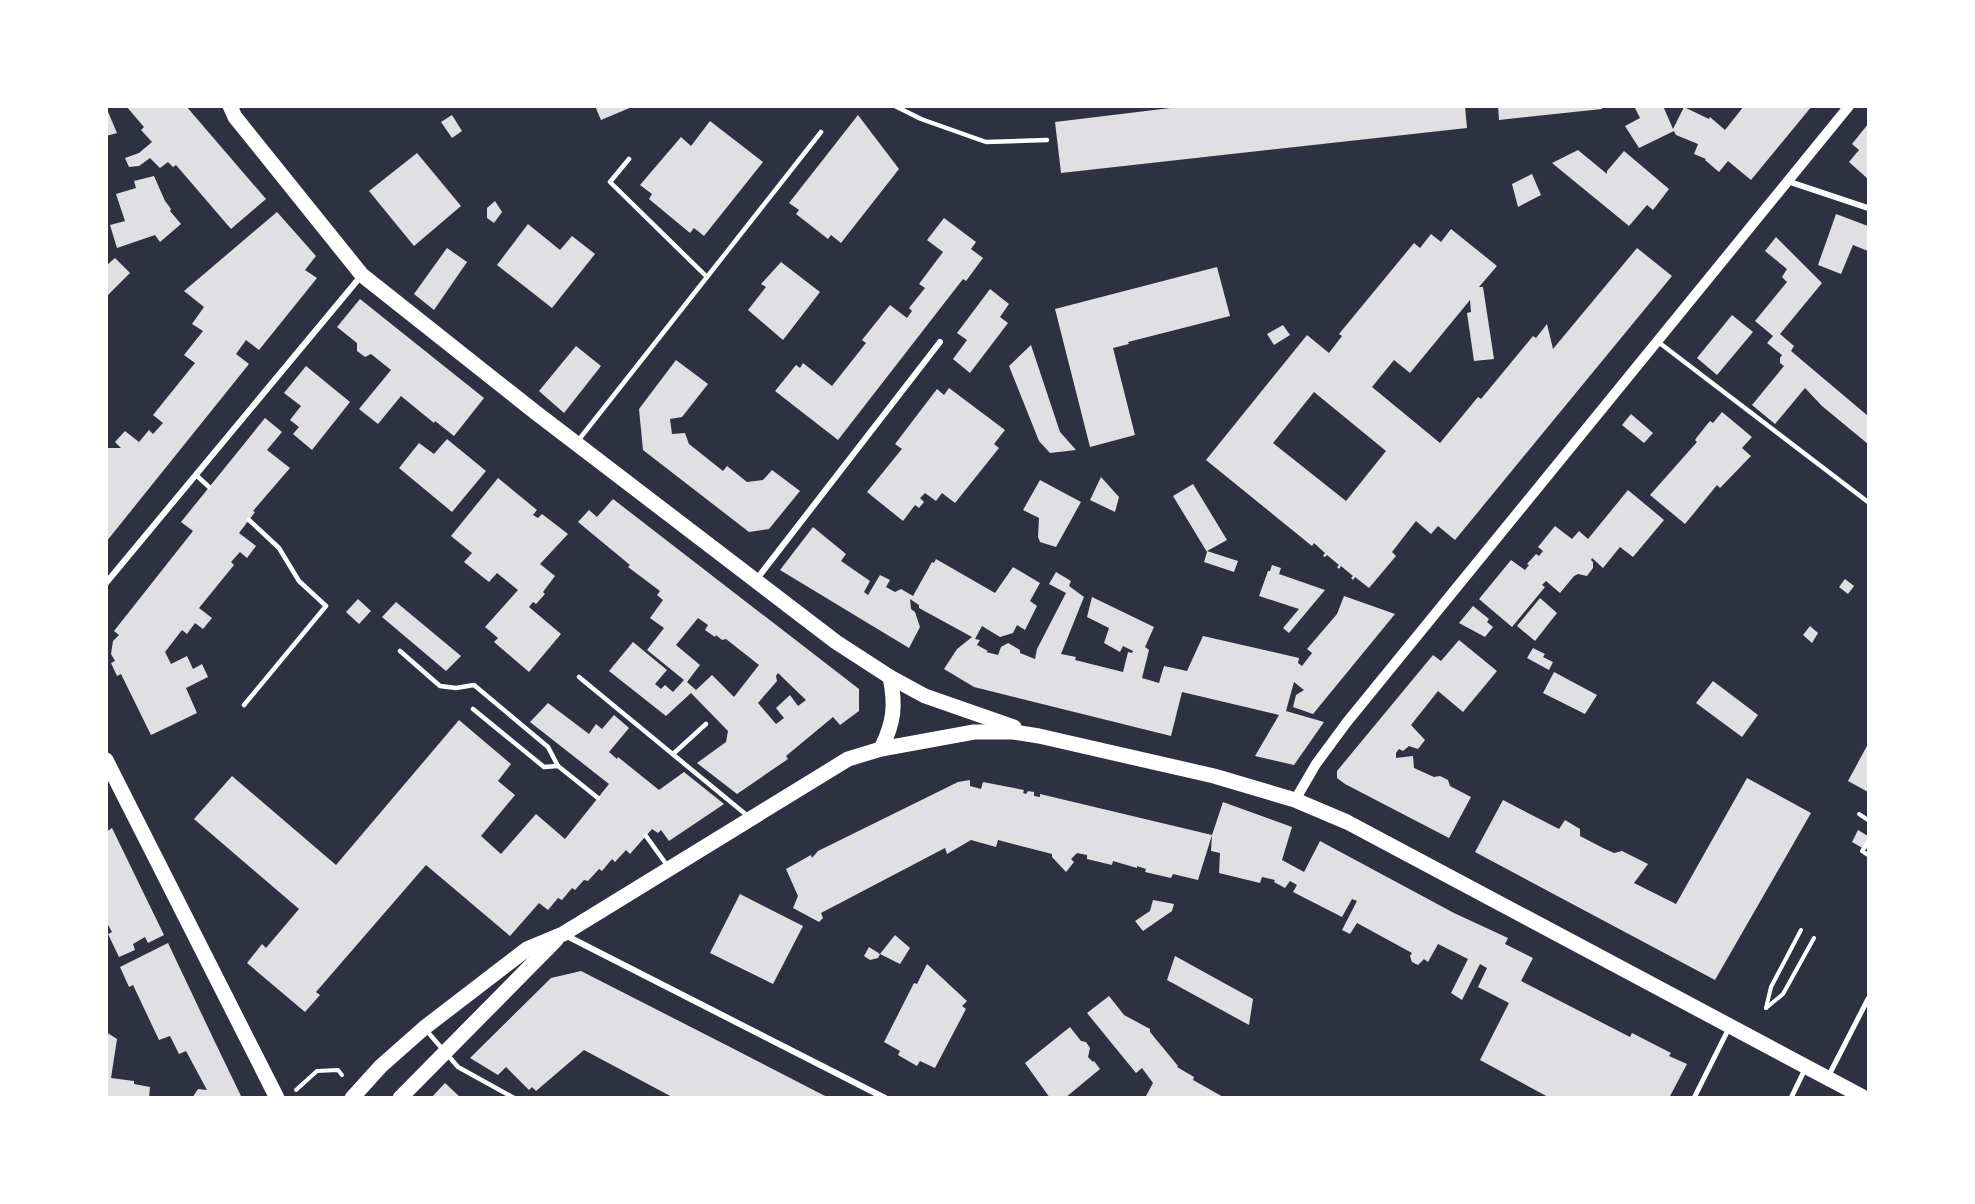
<svg xmlns="http://www.w3.org/2000/svg" width="1975" height="1204" font-family="'Golos Text',sans-serif">
<style>
.building{fill:#e0e0e3;fill-rule:evenodd}
.lines{fill:none;stroke-linecap:round;stroke-linejoin:round}
.path{stroke:#fff;stroke-width:4}
.service{stroke:#fff;stroke-width:4.5}
.pedestrian{stroke:#fff;stroke-width:5}
.minor{stroke:#fff;stroke-width:6}
.tertiary{stroke:#fff;stroke-width:10}
.primary{stroke:#fff;stroke-width:15}
</style>
<rect width="100%" height="100%" fill="#2d3142"/>
<g class="building">
<polygon points="126,106 186,106 266,199 231,229 176,165 173,167 168,162 160,168 150,158 139,166 129,167 125,158 139,153 152,142 141,130 144,127"/>
<polygon points="595,106 632,106 632,107 601,120"/>
<polygon points="1187,106 1465,106 1467,128 1061,173 1055,122"/>
<polygon points="1498,106 1602,106 1602,109 1499,120"/>
<polygon points="1634,106 1663,106 1673,129 1684,107 1709,119 1710,117 1725,130 1744,106 1812,106 1751,180 1728,161 1719,172 1705,160 1706,159 1694,154 1698,144 1676,135 1674,131 1639,148 1625,126 1640,118"/>
<polygon points="106,107 117,133 106,136"/>
<polygon points="452,115 462,131 452,138 441,122"/>
<polygon points="858,115 899,169 841,243 831,235 828,239 796,214 799,210 789,203"/>
<polygon points="710,121 763,162 704,236 694,228 690,233 649,199 652,194 640,185 681,137 691,146"/>
<polygon points="1868,124 1868,179 1849,162 1859,150 1852,144"/>
<polygon points="1578,150 1607,174 1607,171 1624,151 1669,189 1653,210 1647,205 1629,226 1552,163"/>
<polygon points="417,153 461,206 414,246 369,191"/>
<polygon points="1532,174 1541,195 1518,207 1512,184"/>
<polygon points="154,176 165,201 171,209 170,211 181,224 160,242 155,235 117,248 110,225 125,221 116,194 136,188 134,181"/>
<polygon points="495,201 502,212 494,223 487,218 487,208"/>
<polygon points="277,212 316,256 305,270 317,278 259,350 246,340 236,354 249,364 106,542 106,448 121,448 115,442 125,431 139,442 149,430 153,434 163,423 153,415 195,363 184,355 203,331 192,324 204,307 184,291"/>
<polygon points="1836,214 1868,226 1868,251 1853,245 1841,274 1818,265"/>
<polygon points="944,218 976,242 971,249 983,258 966,281 963,279 838,440 775,391 796,365 800,368 803,363 832,386 866,343 862,340 890,305 907,318 912,311 909,308 925,288 919,284 943,252 927,240"/>
<polygon points="528,224 560,250 572,236 595,254 552,308 497,265"/>
<path d="M 1451,229 L 1497,266 L 1479,287 L 1483,287 L 1494,359 L 1474,361 L 1467,313 L 1471,312 L 1470,300 L 1410,373 L 1394,360 L 1372,387 L 1440,443 L 1478,397 L 1481,399 L 1533,336 L 1536,338 L 1547,324 L 1553,349 L 1637,248 L 1672,276 L 1455,540 L 1438,526 L 1431,534 L 1416,521 L 1392,552 L 1396,556 L 1369,588 L 1355,577 L 1353,580 L 1351,578 L 1353,576 L 1341,566 L 1339,569 L 1337,567 L 1339,565 L 1327,555 L 1325,557 L 1323,556 L 1325,553 L 1314,543 L 1312,546 L 1206,460 L 1307,335 L 1329,353 L 1342,336 L 1339,334 L 1414,243 L 1420,248 L 1431,234 L 1441,242 ZM 1314,392 L 1386,451 L 1346,501 L 1273,443 Z"/>
<polygon points="1776,237 1822,283 1780,334 1794,346 1791,351 1868,416 1868,444 1822,406 1805,388 1775,424 1752,405 1784,366 1780,363 1780,358 1782,355 1767,343 1773,336 1755,321 1787,282 1782,277 1787,269 1765,251"/>
<polygon points="447,248 467,262 434,310 414,294"/>
<polygon points="115,258 130,273 106,297 106,266"/>
<polygon points="781,262 820,292 783,340 748,310 766,287 761,284"/>
<polygon points="1217,267 1230,316 1128,342 1129,344 1113,348 1135,435 1090,447 1055,309"/>
<polygon points="990,289 1009,304 1000,317 1008,323 970,373 953,359 967,340 957,333"/>
<polygon points="360,299 484,398 454,436 435,421 434,423 401,396 378,424 359,409 391,370 371,354 365,357 357,351 357,343 337,327"/>
<polygon points="1732,315 1753,332 1717,375 1697,358"/>
<polygon points="1283,325 1290,335 1274,345 1267,334"/>
<polygon points="1031,345 1060,432 1076,450 1050,453 1039,441 1009,366"/>
<polygon points="576,346 601,366 564,413 539,391"/>
<polygon points="676,360 708,384 682,417 670,419 672,434 685,433 689,444 723,471 727,466 747,482 763,480 772,470 800,491 769,529 749,532 643,450 639,409"/>
<polygon points="306,366 350,402 312,450 293,434 299,427 290,420 301,406 284,393"/>
<polygon points="949,388 1005,430 994,444 999,448 955,503 942,493 936,501 925,493 920,498 924,502 919,508 915,505 903,521 867,492 901,450 902,449 895,444 937,389 944,395"/>
<polygon points="1722,412 1752,437 1742,448 1751,456 1720,488 1717,485 1685,524 1650,495 1697,442 1695,440 1697,437 1710,421 1713,423"/>
<polygon points="1631,414 1653,433 1644,443 1622,425"/>
<polygon points="265,418 282,432 267,450 290,468 253,511 255,512 239,533 256,546 247,558 240,552 231,562 234,565 199,608 212,618 203,629 195,623 187,634 182,630 165,652 171,664 187,656 193,669 202,664 208,677 186,688 197,713 151,735 121,674 117,676 111,663 115,661 111,654 113,641 119,635 114,631 193,531 181,522"/>
<polygon points="447,439 486,471 452,512 399,468 419,443 434,454"/>
<polygon points="1101,477 1119,497 1115,512 1090,500"/>
<polygon points="498,478 537,510 533,515 538,518 542,514 568,534 540,564 555,576 543,592 545,594 536,604 533,602 529,607 561,634 529,672 494,642 498,638 485,627 518,590 497,573 489,582 464,562 472,553 451,536"/>
<polygon points="1040,480 1081,502 1056,547 1040,542 1038,537 1039,518 1023,510"/>
<polygon points="1193,484 1227,540 1207,551 1238,561 1234,572 1204,562 1207,552 1173,496"/>
<polygon points="1628,490 1664,520 1633,557 1620,547 1603,568 1592,558 1591,560 1593,562 1593,568 1587,576 1578,574 1574,576 1560,593 1546,581 1542,585 1545,587 1512,627 1479,599 1511,560 1525,570 1529,565 1527,564 1536,554 1539,556 1543,551 1538,547 1555,526 1572,539 1579,531 1588,539"/>
<path d="M 613,499 L 859,689 L 859,711 L 840,725 L 833,717 L 786,756 L 788,759 L 737,794 L 697,763 L 726,742 L 728,731 L 691,693 L 666,716 L 609,671 L 633,642 L 667,670 L 655,684 L 661,689 L 665,685 L 673,692 L 684,680 L 647,650 L 664,628 L 650,618 L 663,600 L 657,595 L 660,591 L 628,567 L 630,565 L 578,522 L 589,510 L 597,517 ZM 698,618 L 708,625 L 705,630 L 715,637 L 716,635 L 722,640 L 726,639 L 759,665 L 734,697 L 712,675 L 696,690 L 687,682 L 700,665 L 676,645 ZM 778,673 L 806,700 L 798,706 L 790,695 L 776,708 L 784,718 L 776,724 L 758,703 L 777,681 L 776,676 Z"/>
<polygon points="813,527 846,554 841,561 870,581 864,592 868,595 880,575 890,580 886,587 895,592 901,589 913,596 932,562 934,563 936,559 995,593 1013,567 1040,583 1030,601 1037,606 1025,630 1017,625 1013,633 1000,637 982,626 975,639 980,640 977,645 988,651 986,652 998,655 1001,647 1008,643 1020,650 1020,653 1035,659 1037,649 1066,593 1049,584 1056,572 1071,581 1069,586 1084,597 1061,654 1076,657 1075,660 1123,672 1128,652 1132,653 1133,651 1123,646 1120,652 1104,643 1109,628 1087,617 1092,597 1154,627 1145,647 1149,650 1142,678 1159,683 1164,666 1187,671 1203,636 1299,658 1298,663 1302,666 1312,653 1307,649 1337,614 1344,596 1395,614 1313,714 1293,707 1296,695 1304,690 1294,682 1286,711 1324,722 1294,765 1255,756 1279,715 1182,692 1171,736 974,687 944,669 957,649 972,637 919,608 919,605 910,599 911,609 915,612 920,627 909,648 780,570"/>
<polygon points="1272,565 1281,568 1279,574 1325,590 1289,633 1283,628 1299,609 1259,596 1268,571 1270,571"/>
<polygon points="1845,579 1854,586 1848,594 1839,587"/>
<polygon points="1540,598 1557,613 1535,641 1517,626"/>
<polygon points="358,599 371,611 359,624 346,612"/>
<polygon points="396,602 461,656 446,671 382,617"/>
<polygon points="1473,606 1489,619 1487,622 1493,627 1485,637 1459,623"/>
<polygon points="1810,626 1818,633 1812,643 1803,635"/>
<polygon points="1459,640 1497,671 1463,712 1438,691 1411,725 1425,740 1418,749 1409,746 1403,751 1399,749 1396,753 1396,758 1413,756 1414,768 1434,777 1440,776 1448,780 1450,786 1471,797 1449,838 1345,784 1337,778 1337,771 1433,655 1441,661"/>
<polygon points="1533,648 1545,654 1543,657 1553,662 1549,670 1527,658"/>
<polygon points="1554,672 1597,695 1585,714 1543,693"/>
<polygon points="1713,681 1758,715 1742,737 1696,703"/>
<polygon points="548,703 589,734 596,724 602,729 614,715 629,728 609,752 617,759 618,757 659,790 684,772 724,804 669,841 661,830 658,833 652,829 630,854 626,850 615,862 612,859 602,871 599,869 588,881 584,880 575,890 572,888 562,900 558,898 548,910 539,903 510,936 426,865 316,992 320,995 305,1012 247,963 262,944 266,948 299,909 194,819 232,776 336,865 459,720 511,764 498,781 515,795 481,836 501,854 536,814 565,839 609,784 530,722"/>
<polygon points="1868,744 1868,792 1848,781"/>
<polygon points="1747,778 1811,813 1715,980 1475,852 1503,800 1559,829 1565,820 1580,829 1580,836 1603,848 1614,853 1622,851 1648,864 1634,883 1676,904"/>
<polygon points="970,780 970,786 981,789 983,782 1024,790 1023,793 1026,794 1028,791 1034,792 1034,796 1040,797 1040,794 1212,835 1223,802 1292,827 1282,860 1304,872 1320,841 1454,913 1508,938 1505,944 1533,958 1521,981 1630,1037 1632,1033 1671,1053 1669,1056 1687,1064 1669,1098 1550,1098 1480,1060 1509,1003 1478,987 1487,968 1480,964 1462,1000 1451,993 1468,959 1438,944 1428,962 1424,959 1418,965 1412,962 1410,956 1412,953 1357,923 1350,934 1342,930 1357,901 1352,899 1342,917 1293,892 1297,885 1290,881 1285,888 1274,882 1275,880 1262,877 1260,883 1219,873 1220,853 1211,851 1212,835 1198,880 1173,874 1171,878 1145,872 1146,869 1137,866 1137,868 1113,861 1112,865 1087,859 1087,855 1077,853 1071,859 1074,862 1066,872 1052,857 1052,854 998,840 996,847 971,840 947,854 945,848 821,913 823,918 819,922 793,908 798,896 786,869 811,855 812,858 818,851 958,782"/>
<polygon points="112,828 164,935 148,943 145,937 133,944 135,950 119,957 108,934 112,932 106,921 106,832"/>
<polygon points="1858,830 1868,836 1868,846 1866,850 1852,842"/>
<polygon points="740,894 803,926 773,984 710,953"/>
<polygon points="1153,900 1174,904 1172,911 1143,931 1135,921 1150,911"/>
<polygon points="895,935 910,948 900,964 880,954"/>
<polygon points="168,943 213,1038 242,1098 192,1098 198,1089 207,1090 186,1051 179,1054 170,1036 159,1040 133,985 129,987 120,967"/>
<polygon points="869,947 880,954 878,958 870,960 864,956"/>
<polygon points="1175,956 1253,999 1249,1025 1167,980"/>
<polygon points="927,964 967,1001 962,1006 966,1009 935,1068 920,1061 917,1066 898,1055 900,1051 884,1042 914,983 917,984"/>
<polygon points="581,971 732,1048 829,1098 674,1098 584,1050 536,1091 532,1087 529,1090 506,1067 498,1075 470,1058 551,978"/>
<polygon points="1109,996 1124,1015 1150,1029 1150,1032 1178,1066 1177,1067 1194,1077 1193,1080 1225,1098 1145,1098 1153,1083 1142,1068 1136,1073 1087,1013"/>
<polygon points="1070,1027 1081,1041 1086,1042 1090,1048 1088,1057 1093,1062 1094,1061 1100,1069 1065,1098 1050,1098 1025,1063"/>
<polygon points="106,1032 117,1039 111,1078 134,1081 134,1084 150,1087 149,1098 106,1098"/>
<polygon points="445,1083 461,1098 431,1098"/>
</g>
<g class="lines">
<g class="path">
<polyline points="1859,814 1868,820"/>
<polyline points="1867,843 1862,851 1868,855"/>
<polyline points="1766,1008 1783,994 1814,938"/>
<polyline points="1766,1008 1771,987 1801,930"/>
<polyline points="296,1090 317,1071 338,1070 342,1075"/>
</g>
<g class="service">
<polyline points="895,106 921,119 986,142 1047,140"/>
<polyline points="629,159 610,182 707,277 821,132"/>
<polyline points="1657,341 1868,502"/>
<polyline points="577,442 707,277"/>
<polyline points="196,475 209,487"/>
<polyline points="400,651 440,686 456,688 474,685 548,747 558,766 598,798"/>
<polyline points="579,677 749,817"/>
<polyline points="244,705 326,606 299,581 279,548 249,520"/>
<polyline points="473,709 544,767 558,766"/>
<polyline points="673,754 706,724"/>
<polyline points="646,836 669,868"/>
<polyline points="426,1030 458,1067 514,1098"/>
</g>
<g class="pedestrian">
<polyline points="1828,1077 1868,999"/>
<polyline points="1694,1098 1730,1026"/>
<polyline points="1791,1098 1806,1067"/>
</g>
<g class="minor">
<polyline points="1787,181 1868,208"/>
<polyline points="756,580 940,342"/>
<polyline points="106,583 361,276"/>
<polyline points="563,934 885,1098"/>
</g>
<polyline class="tertiary" points="1295,800 1316,764 1347,722 1849,106"/>
<g class="primary">
<polyline points="230,106 235,117 362,275 535,412 836,642 890,677 925,696 1014,727"/>
<path d="M 881,749 C 894,722 896,706 890,677"/>
<polyline points="106,760 277,1098"/>
<polyline points="352,1098 381,1066 424,1028 527,949 563,934 848,759 881,749 974,732 1013,732 1039,736 1214,776 1295,800 1347,822 1865,1098"/>
<polyline points="400,1098 556,940"/>
</g>
</g>
<rect width="1975" height="1204" fill="none" stroke="#ffffff" stroke-width="216"/>
</svg>
